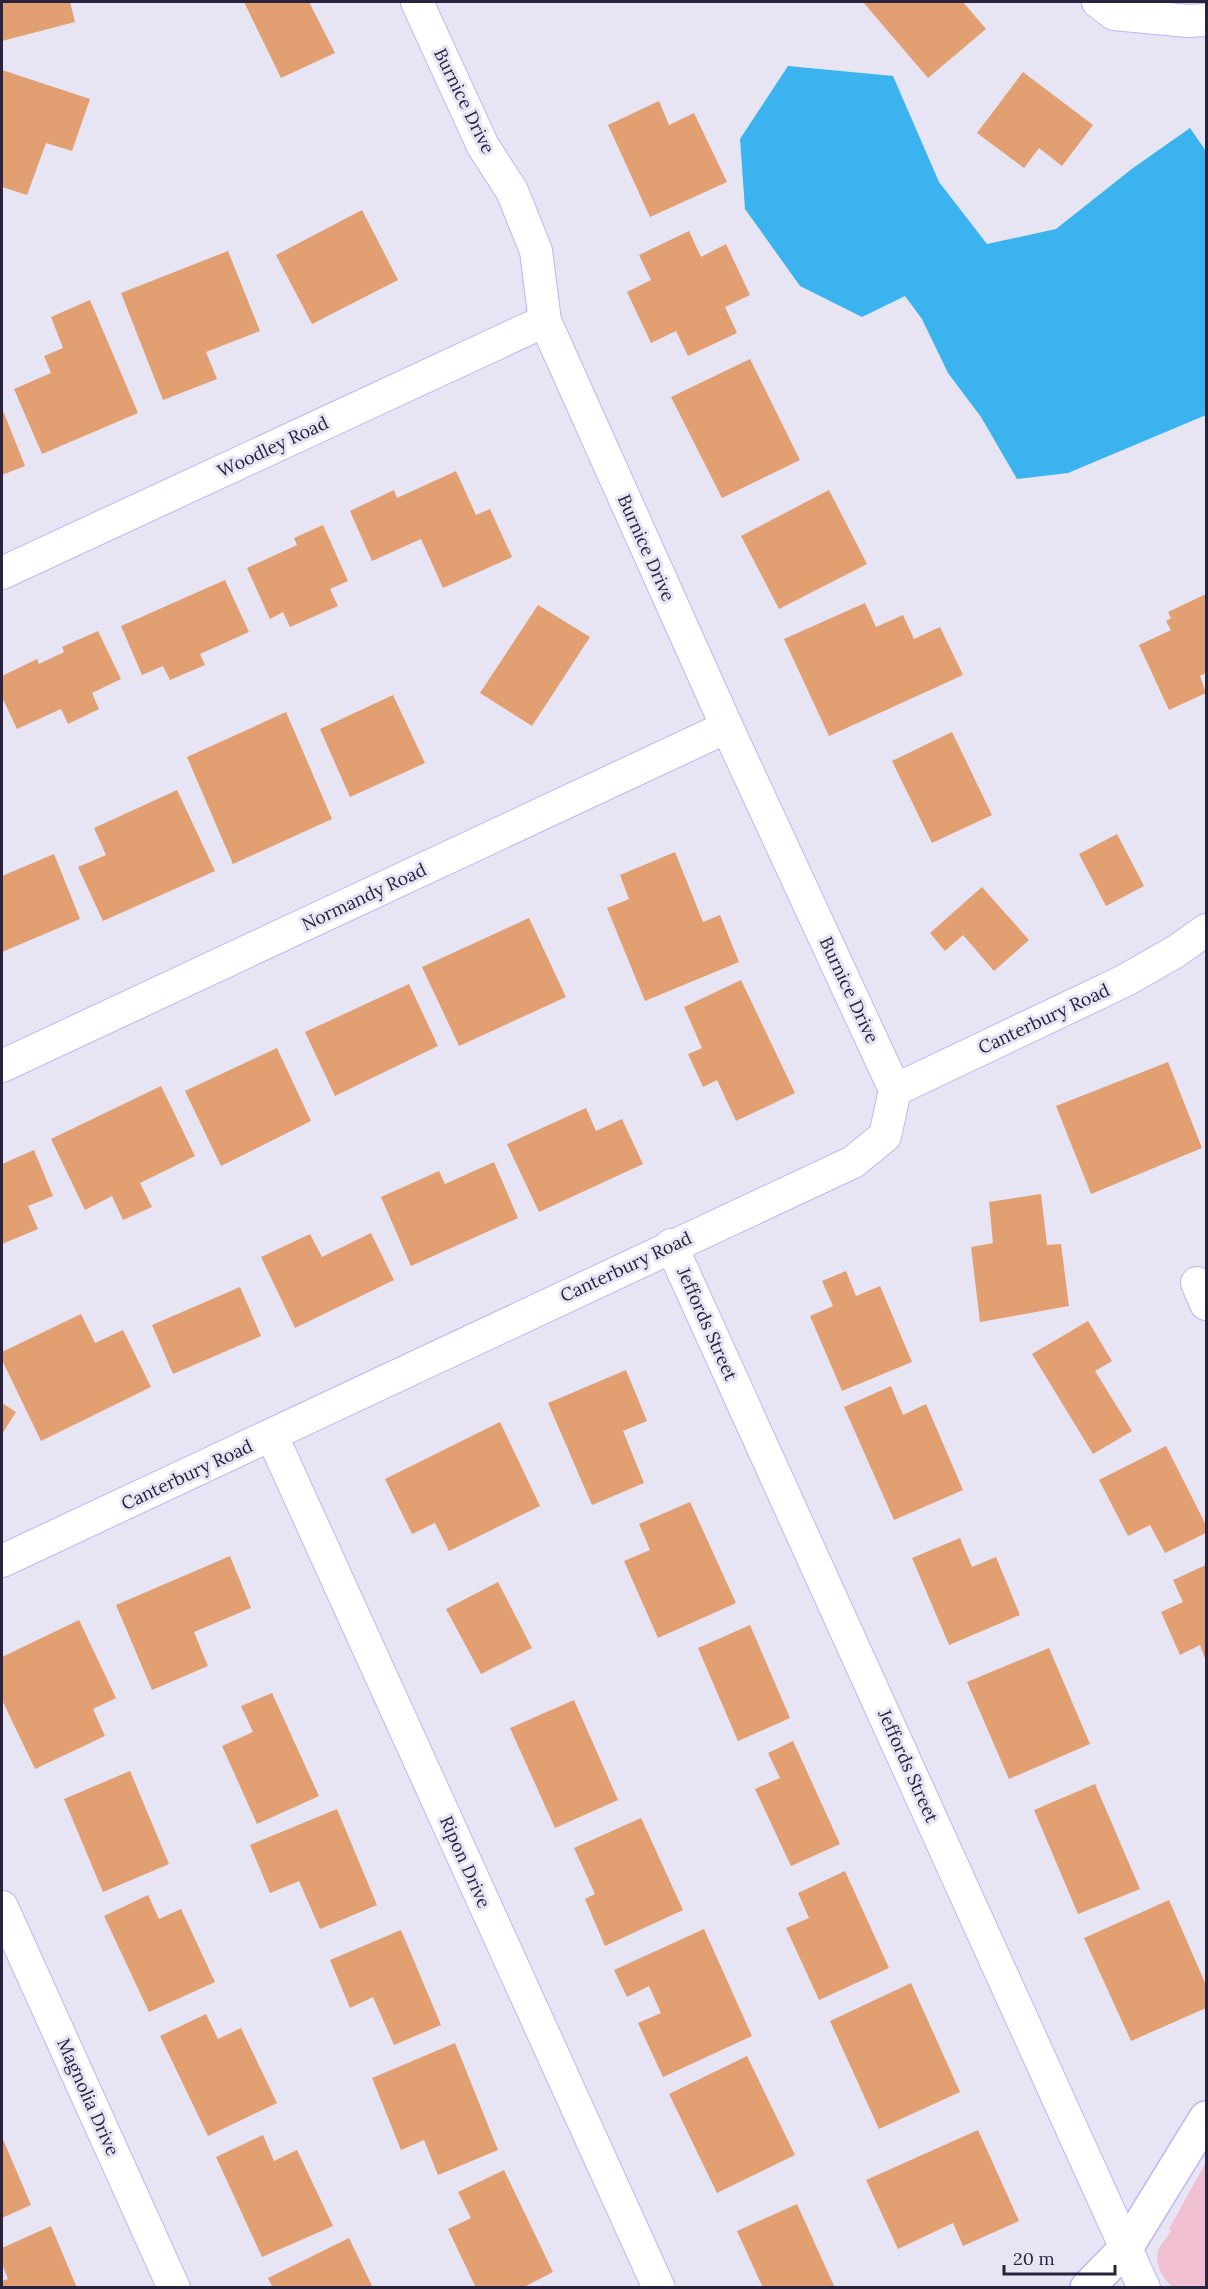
<svg xmlns="http://www.w3.org/2000/svg" width="1208" height="2289" font-family="Lora,serif">
<style>
.green{fill:#f0bfd1}
.water{fill:#3ab3ee}
.building{fill:#e29f72}
.lines{fill:none;stroke-linecap:round;stroke-linejoin:round}
.minor-casing{stroke:#c2b2f9;stroke-width:34}
.tertiary-casing{stroke:#c2b2f9;stroke-width:36}
.minor{stroke:#fff;stroke-width:32}
.tertiary{stroke:#fff;stroke-width:33}
.labels{text-anchor:middle;stroke-width:6;stroke-linejoin:round;paint-order:stroke}
.street-label{font-size:18px;fill:#2a233e;stroke:#e7e5f3}
</style>
<rect width="100%" height="100%" fill="#e7e5f3"/>
<path class="green" d="M 1206,2162 L 1206,2287 L 1173,2287 C 1163,2280 1152,2260 1160,2247 C 1162,2243 1168,2236 1171,2231 L 1169,2229 Z"/>
<polygon class="water" points="788,66 893,76 939,182 987,244 1056,229 1133,168 1190,128 1206,151 1206,415 1068,473 1017,479 981,417 948,373 922,319 905,296 862,317 800,286 745,209 740,139"/>
<g class="building">
<polygon points="2,2 70,2 75,22 2,41"/>
<polygon points="244,2 309,2 335,53 281,78"/>
<polygon points="863,2 963,2 986,29 928,78"/>
<polygon points="2,70 90,99 72,151 46,143 27,195 2,187"/>
<polygon points="1023,72 1093,125 1062,166 1039,148 1024,168 977,133"/>
<polygon points="659,101 669,125 694,113 727,182 650,217 608,125"/>
<polygon points="362,210 398,280 312,324 276,255"/>
<polygon points="689,231 701,257 726,244 750,295 725,307 737,333 688,356 676,331 651,343 627,292 651,280 639,255"/>
<polygon points="228,251 260,331 206,352 217,379 163,400 121,293"/>
<polygon points="90,300 138,413 42,454 14,389 51,373 44,356 63,348 51,317"/>
<polygon points="750,359 800,460 722,498 671,397"/>
<polygon points="2,408 25,466 2,475"/>
<polygon points="456,471 476,515 490,509 512,557 443,588 421,539 372,561 350,511 394,490 397,498"/>
<polygon points="829,490 867,564 779,609 741,536"/>
<polygon points="323,525 348,581 330,589 338,606 290,627 283,612 270,619 247,568 297,545 294,538"/>
<polygon points="225,580 249,632 200,654 205,665 170,680 163,666 142,675 121,626"/>
<polygon points="1206,594 1206,673 1200,676 1206,693 1169,710 1139,645 1171,630 1166,621 1171,618 1168,612"/>
<polygon points="865,603 876,627 903,615 914,639 940,627 963,675 829,736 784,639"/>
<polygon points="538,605 590,637 532,726 480,693"/>
<polygon points="98,631 121,679 92,693 99,709 68,724 61,709 17,729 2,697 2,676 37,659 39,664 64,652 62,647"/>
<polygon points="393,695 425,763 350,797 320,729"/>
<polygon points="286,712 332,819 233,864 187,757"/>
<polygon points="952,732 992,815 932,843 892,761"/>
<polygon points="177,790 215,871 103,921 78,867 106,855 94,828"/>
<polygon points="1117,834 1144,886 1106,906 1079,854"/>
<polygon points="675,852 703,922 720,915 739,962 645,1001 607,908 629,899 620,875"/>
<polygon points="54,854 80,919 2,952 2,876"/>
<polygon points="982,887 1029,940 994,971 963,935 945,951 930,933"/>
<polygon points="529,918 566,997 459,1046 422,967"/>
<polygon points="741,980 795,1093 736,1121 717,1080 703,1087 688,1054 702,1048 684,1007"/>
<polygon points="409,984 438,1046 335,1096 305,1032"/>
<polygon points="277,1048 311,1121 221,1166 185,1091"/>
<polygon points="1168,1062 1202,1148 1091,1194 1056,1106"/>
<polygon points="161,1086 195,1156 140,1183 152,1207 123,1220 112,1196 85,1210 51,1139"/>
<polygon points="586,1108 596,1131 622,1119 643,1164 539,1212 507,1144"/>
<polygon points="34,1150 53,1196 28,1206 38,1229 2,1244 2,1164"/>
<polygon points="494,1162 518,1218 411,1266 381,1197 439,1171 445,1184"/>
<polygon points="1041,1194 1047,1245 1061,1244 1069,1306 980,1322 971,1247 993,1243 989,1202"/>
<polygon points="371,1233 394,1280 295,1328 261,1257 310,1234 322,1257"/>
<polygon points="846,1271 856,1296 880,1286 912,1362 842,1391 810,1316 833,1306 822,1281"/>
<polygon points="240,1287 261,1336 173,1374 152,1325"/>
<polygon points="81,1314 95,1343 123,1330 151,1387 41,1441 2,1360 2,1352"/>
<polygon points="1088,1321 1112,1361 1095,1371 1132,1431 1093,1454 1032,1354"/>
<polygon points="626,1370 647,1421 623,1431 644,1483 592,1505 548,1403"/>
<polygon points="891,1386 903,1415 926,1404 963,1490 894,1520 844,1407"/>
<polygon points="2,1403 16,1412 2,1434"/>
<polygon points="500,1422 540,1506 449,1551 435,1523 412,1534 385,1479"/>
<polygon points="1166,1446 1206,1525 1206,1533 1165,1553 1150,1525 1128,1536 1099,1480"/>
<polygon points="690,1502 736,1603 658,1638 624,1561 650,1550 639,1524"/>
<polygon points="960,1538 972,1567 996,1557 1020,1615 949,1645 912,1558"/>
<polygon points="230,1556 251,1608 194,1632 208,1666 152,1690 116,1605"/>
<polygon points="1206,1565 1206,1661 1200,1645 1180,1655 1161,1612 1183,1602 1173,1580"/>
<polygon points="498,1582 532,1648 481,1674 446,1609"/>
<polygon points="79,1620 116,1698 93,1709 105,1736 35,1769 2,1700 2,1657"/>
<polygon points="750,1625 790,1718 738,1741 698,1648"/>
<polygon points="1049,1648 1090,1744 1009,1779 967,1682"/>
<polygon points="272,1693 319,1796 257,1824 222,1746 253,1732 241,1706"/>
<polygon points="574,1700 618,1800 555,1828 510,1728"/>
<polygon points="793,1741 840,1844 791,1866 755,1789 780,1778 768,1753"/>
<polygon points="130,1771 169,1864 103,1892 64,1799"/>
<polygon points="1095,1784 1140,1889 1078,1914 1034,1810"/>
<polygon points="337,1809 377,1905 320,1929 299,1881 270,1893 250,1845"/>
<polygon points="641,1818 683,1910 605,1946 585,1899 595,1894 574,1848"/>
<polygon points="845,1871 889,1968 819,2000 786,1928 809,1918 798,1893"/>
<polygon points="148,1895 159,1919 181,1909 215,1982 149,2012 104,1916"/>
<polygon points="1169,1900 1206,1985 1206,2008 1131,2041 1084,1938"/>
<polygon points="704,1929 752,2036 663,2077 638,2023 661,2013 649,1986 627,1997 614,1970"/>
<polygon points="401,1930 441,2025 394,2045 373,1997 350,2008 330,1960"/>
<polygon points="911,1983 960,2092 879,2129 830,2021"/>
<polygon points="206,2014 218,2039 241,2028 277,2103 208,2136 160,2036"/>
<polygon points="455,2043 498,2150 438,2175 424,2140 401,2150 372,2078"/>
<polygon points="747,2056 795,2155 717,2193 669,2094"/>
<polygon points="978,2130 1019,2221 963,2246 953,2223 898,2249 866,2180"/>
<polygon points="263,2135 274,2161 297,2150 333,2226 262,2257 216,2157"/>
<polygon points="2,2137 31,2205 2,2218"/>
<polygon points="504,2170 553,2272 522,2288 476,2288 448,2229 471,2218 458,2192"/>
<polygon points="797,2204 835,2288 763,2288 737,2231"/>
<polygon points="51,2226 77,2288 2,2288 2,2281 8,2279 2,2264 2,2248"/>
<polygon points="349,2238 373,2288 273,2288 268,2278"/>
</g>
<g class="lines">
<g class="minor-casing">
<g id="minor">
<polyline points="417,2 483,146 512,191 536,251 545,321 727,727 895,1090"/>
<polyline points="1098,2 1114,14 1188,21 1206,20"/>
<polyline points="2,573 545,321"/>
<polyline points="2,1066 727,727"/>
<polyline points="671,1245 1144,2288"/>
<polyline points="1197,1283 1206,1304"/>
<polyline points="272,1436 659,2288"/>
<polyline points="2,1561 853,1162 885,1136 895,1090 1124,981 1175,952 1206,930"/>
<polyline points="2,1907 174,2288"/>
</g>
</g>
<g class="tertiary-casing">
<polyline id="tertiary" points="1087,2288 1126,2248 1206,2118"/>
</g>
<use href="#minor" class="minor"/>
<use href="#tertiary" class="tertiary"/>
</g>
<g class="labels">
<g class="street-label">
<text transform="translate(464 101) rotate(64)" y="6">Burnice Drive</text>
<text transform="translate(273 447) rotate(-25)" y="6">Woodley Road</text>
<text transform="translate(646 548) rotate(66)" y="6">Burnice Drive</text>
<text transform="translate(364 897) rotate(-25)" y="6">Normandy Road</text>
<text transform="translate(849 990) rotate(65)" y="6">Burnice Drive</text>
<text transform="translate(1044 1019) rotate(-25)" y="6">Canterbury Road</text>
<text transform="translate(626 1267) rotate(-25)" y="6">Canterbury Road</text>
<text transform="translate(707 1324) rotate(66)" y="6">Jeffords Street</text>
<text transform="translate(187 1475) rotate(-25)" y="6">Canterbury Road</text>
<text transform="translate(908 1766) rotate(66)" y="6">Jeffords Street</text>
<text transform="translate(465 1862) rotate(66)" y="6">Ripon Drive</text>
<text transform="translate(88 2097) rotate(66)" y="6">Magnolia Drive</text>
</g>
</g>
<rect width="1208" height="2289" fill="none" stroke="#2a233e" stroke-width="6"/>
<path d="M1004 2265v9h111v-9" fill="none" stroke="#2a233e" stroke-width="3"/>
<text x="1013" y="2265" font-size="18" fill="#2a233e" stroke="#e7e5f3" stroke-width="4.5" paint-order="stroke">20 m</text>
</svg>
